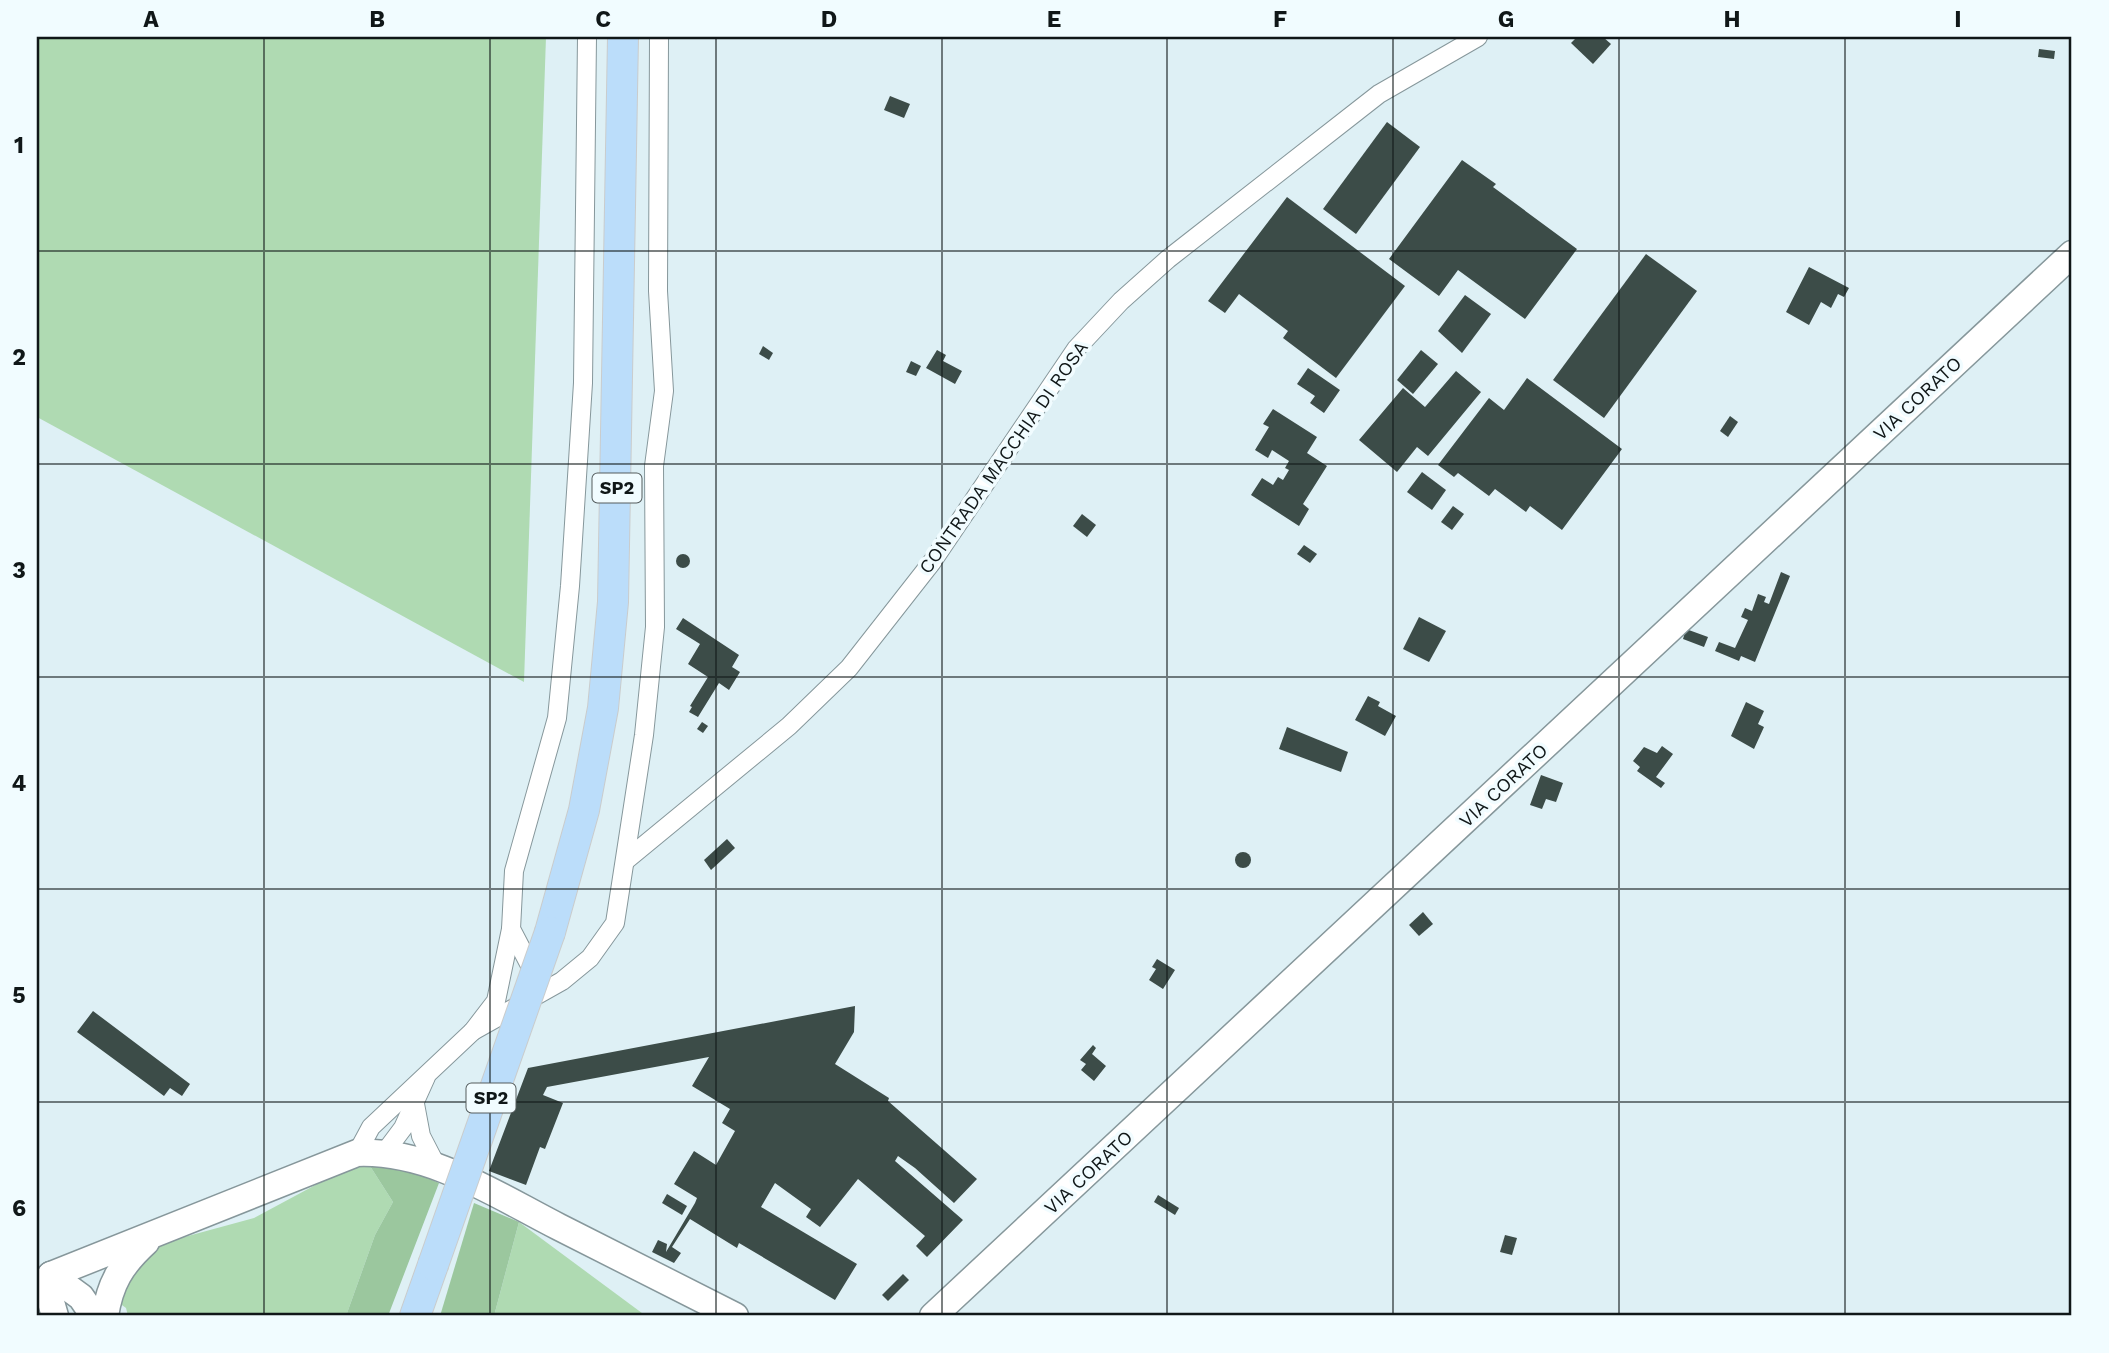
<svg xmlns="http://www.w3.org/2000/svg" width="2109" height="1353" font-family="'Work Sans',sans-serif">
<style>
.green{fill:#afdab2}
.forest{fill:#9bc79e}
.building{fill:#3c4c48}
.lines{fill:none;stroke-linecap:round;stroke-linejoin:round}
.street-casing{stroke:#86979b;stroke-width:20}
.secondary-casing{stroke:#86979b;stroke-width:29}
.primary-casing{stroke:#cacccc;stroke-width:32}
.street{stroke:#fff;stroke-width:18}
.secondary{stroke:#fff;stroke-width:26}
.primary{stroke:#bbddfa;stroke-width:30}
.primary-bridge-casing{stroke:#cacccc;stroke-width:32;stroke-linecap:butt}
.primary-bridge{stroke:#bbddfa;stroke-width:30}
.grid{fill:none;stroke:#101718;stroke-width:2;stroke-opacity:0.55}
.labels{text-anchor:middle;stroke-width:7;stroke-linejoin:round;paint-order:stroke}
.shield{fill:#f1fcff;stroke:#545c5d;stroke-width:2}
.shield-label{font-size:18px;font-weight:bold;fill:#101718}
.street-label{font-size:19px;fill:#101718;stroke:#f1fcff}
.neatline{fill:none;stroke:#101718;stroke-width:2.5}
.grid-label{font-size:23px;text-anchor:middle;font-weight:bold;fill:#101718}
</style>
<rect width="100%" height="100%" fill="#def0f5"/>
<g class="green">
<polygon points="37,37 546,37 524,682 37,417"/>
<polygon points="370,1166 393,1202 375,1235 346,1316 128,1316 126,1308 115,1300 120,1277 166,1242 254,1218 347,1168"/>
<polygon points="519,1222 646,1316 494,1316"/>
</g>
<g class="forest">
<polygon points="395,1164 439,1183 388,1316 346,1316 375,1235 393,1202 370,1166"/>
<polygon points="474,1203 519,1222 494,1316 440,1316"/>
</g>
<g class="building">
<polygon points="1577,37 1603,37 1611,44 1593,64 1571,43"/>
<polygon points="2039,49 2055,51 2054,59 2038,57"/>
<polygon points="890,96 910,104 904,118 884,110"/>
<polygon points="1387,122 1420,147 1356,234 1323,209"/>
<polygon points="1462,160 1496,184 1493,187 1577,249 1525,319 1458,270 1439,296 1389,259"/>
<polygon points="1287,197 1405,286 1336,378 1283,338 1288,331 1239,294 1225,313 1208,301"/>
<polygon points="1646,254 1697,291 1604,418 1553,380"/>
<polygon points="1809,267 1849,288 1844,297 1838,294 1831,308 1821,302 1809,325 1786,312"/>
<polygon points="1465,295 1491,314 1462,353 1438,331"/>
<polygon points="763,346 773,353 769,360 759,354"/>
<polygon points="937,350 946,355 943,361 962,371 955,384 926,368"/>
<polygon points="1421,350 1438,364 1413,394 1397,380"/>
<polygon points="911,361 921,366 916,376 906,372"/>
<polygon points="1308,368 1340,390 1324,413 1310,403 1315,396 1297,384"/>
<polygon points="1456,371 1481,392 1428,456 1417,447 1397,472 1359,440 1403,388 1425,407"/>
<polygon points="1527,378 1622,449 1562,530 1530,506 1526,512 1495,489 1489,496 1458,473 1454,477 1438,465 1489,398 1504,410"/>
<polygon points="1273,409 1317,437 1307,453 1327,466 1303,504 1309,509 1299,526 1251,495 1262,478 1273,485 1278,477 1283,480 1289,470 1285,468 1289,461 1272,450 1268,458 1255,450 1269,427 1263,424"/>
<polygon points="1730,416 1738,422 1728,437 1720,431"/>
<polygon points="1422,472 1446,490 1432,510 1407,492"/>
<polygon points="1453,506 1464,514 1452,530 1441,522"/>
<polygon points="1082,514 1096,525 1087,537 1073,526"/>
<polygon points="1304,545 1317,554 1310,563 1297,554"/>
<circle cx="683" cy="561" r="7"/>
<polygon points="1781,572 1790,576 1755,662 1741,656 1739,661 1715,651 1719,642 1735,648 1748,620 1741,617 1745,608 1752,611 1758,594 1766,597 1764,602 1769,604"/>
<polygon points="1419,617 1446,631 1429,662 1403,649"/>
<polygon points="683,618 739,655 732,667 740,672 729,690 719,683 698,717 689,712 692,707 690,706 708,677 688,664 700,644 676,629"/>
<polygon points="1686,629 1708,637 1704,647 1683,639"/>
<polygon points="1368,696 1380,702 1378,706 1396,716 1385,736 1355,720"/>
<polygon points="1746,702 1764,711 1758,724 1764,727 1754,749 1731,736"/>
<polygon points="702,722 708,726 703,733 697,729"/>
<polygon points="1287,727 1348,752 1341,772 1279,749"/>
<polygon points="1662,746 1673,754 1656,777 1665,783 1661,788 1637,771 1640,767 1633,761 1644,747 1657,753"/>
<polygon points="1541,775 1563,783 1556,802 1546,799 1542,809 1530,805"/>
<polygon points="727,839 735,848 711,870 704,860"/>
<circle cx="1243" cy="860" r="8"/>
<polygon points="1423,912 1433,924 1419,936 1409,925"/>
<polygon points="1157,959 1175,970 1163,989 1149,980 1156,969 1152,967"/>
<polygon points="855,1006 854,1032 835,1064 889,1098 888,1101 977,1179 954,1203 915,1168 898,1156 895,1161 963,1220 927,1257 916,1246 925,1236 858,1179 820,1227 806,1217 811,1209 775,1183 761,1207 857,1264 835,1300 739,1243 737,1248 690,1219 672,1247 681,1253 674,1263 652,1252 658,1240 667,1244 666,1252 695,1203 697,1198 674,1184 694,1151 716,1165 735,1131 722,1123 730,1109 692,1086 709,1057 547,1087 543,1095 563,1103 545,1149 540,1147 526,1185 489,1171 528,1068"/>
<polygon points="93,1011 190,1084 182,1096 170,1088 164,1096 77,1032"/>
<polygon points="1093,1045 1096,1048 1092,1054 1106,1066 1094,1081 1081,1070 1086,1064 1080,1060"/>
<polygon points="667,1194 687,1206 682,1215 662,1203"/>
<polygon points="1158,1195 1179,1208 1175,1215 1154,1202"/>
<polygon points="1505,1235 1517,1238 1512,1255 1500,1252"/>
<polygon points="903,1274 909,1280 888,1301 882,1295"/>
</g>
<g class="lines">
<g class="street-casing">
<g id="street">
<polyline points="625,861 789,726 849,668 932,562 1076,349 1121,301 1168,259 1379,94 1478,37"/>
<polyline points="538,976 535,975 511,929 514,871 557,718 570,586 583,383 587,37"/>
<polyline points="473,1031 562,981 590,958 615,923 644,735 655,627 654,466 664,391 658,291 659,37"/>
<polyline points="415,1104 421,1136 437,1167"/>
<polyline points="385,1152 403,1128 426,1077"/>
<polyline points="357,1153 371,1127 473,1031 496,1001 511,929"/>
</g>
</g>
<g class="secondary-casing">
<g id="secondary">
<path d="M 51,1275 L 357,1153 C 430,1150 496,1195 559,1227 C 618,1257 677,1287 735,1316"/>
<polyline points="51,1275 81,1297 94,1316"/>
<polyline points="51,1275 49,1295 55,1316"/>
<path d="M 105,1316 C 110,1283 121,1265 146,1242"/>
<polyline points="933,1316 2072,254"/>
</g>
</g>
<g class="primary-casing">
<g id="primary">
<polyline points="550,932 584,810 603,708 613,602 623,37"/>
<polyline points="415,1316 433,1265"/>
</g>
</g>
<use href="#street" class="street"/>
<use href="#secondary" class="secondary"/>
<use href="#primary" class="primary"/>
<g class="primary-bridge-casing">
<polyline id="primary-bridge" points="433,1265 550,932"/>
</g>
<use href="#primary-bridge" class="primary-bridge"/>
</g>
<path class="grid" d="M 264,37 L 264,1316M 490,37 L 490,1316M 716,37 L 716,1316M 942,37 L 942,1316M 1167,37 L 1167,1316M 1393,37 L 1393,1316M 1619,37 L 1619,1316M 1845,37 L 1845,1316M 37,251 L 2072,251M 37,464 L 2072,464M 37,677 L 2072,677M 37,889 L 2072,889M 37,1102 L 2072,1102"/>
<g class="labels">
<g class="shield">
<rect x="592.5" y="473.5" width="49" height="29" rx="5"/>
<rect x="466.5" y="1083.5" width="49" height="29" rx="5"/>
</g>
<g class="shield-label">
<text x="617" y="494">SP2</text>
<text x="491" y="1104">SP2</text>
</g>
<g class="street-label">
<text transform="translate(1917 398) rotate(-43)" y="7">VIA CORATO</text>
<text transform="translate(1003 457) rotate(-55)" y="7">CONTRADA MACCHIA DI ROSA</text>
<text transform="translate(1503 785) rotate(-43)" y="7">VIA CORATO</text>
<text transform="translate(1088 1172) rotate(-43)" y="7">VIA CORATO</text>
</g>
</g>
<rect width="2109" height="1353" fill="none" stroke="#f1fcff" stroke-width="77"/>
<rect x="38" y="38" width="2032" height="1276" class="neatline"/>
<g class="grid-label">
<text x="151" y="27">A</text>
<text x="377" y="27">B</text>
<text x="603" y="27">C</text>
<text x="829" y="27">D</text>
<text x="1054" y="27">E</text>
<text x="1280" y="27">F</text>
<text x="1506" y="27">G</text>
<text x="1732" y="27">H</text>
<text x="1958" y="27">I</text>
<text x="19" y="153">1</text>
<text x="19" y="365">2</text>
<text x="19" y="578">3</text>
<text x="19" y="791">4</text>
<text x="19" y="1003">5</text>
<text x="19" y="1216">6</text>
</g>
</svg>
